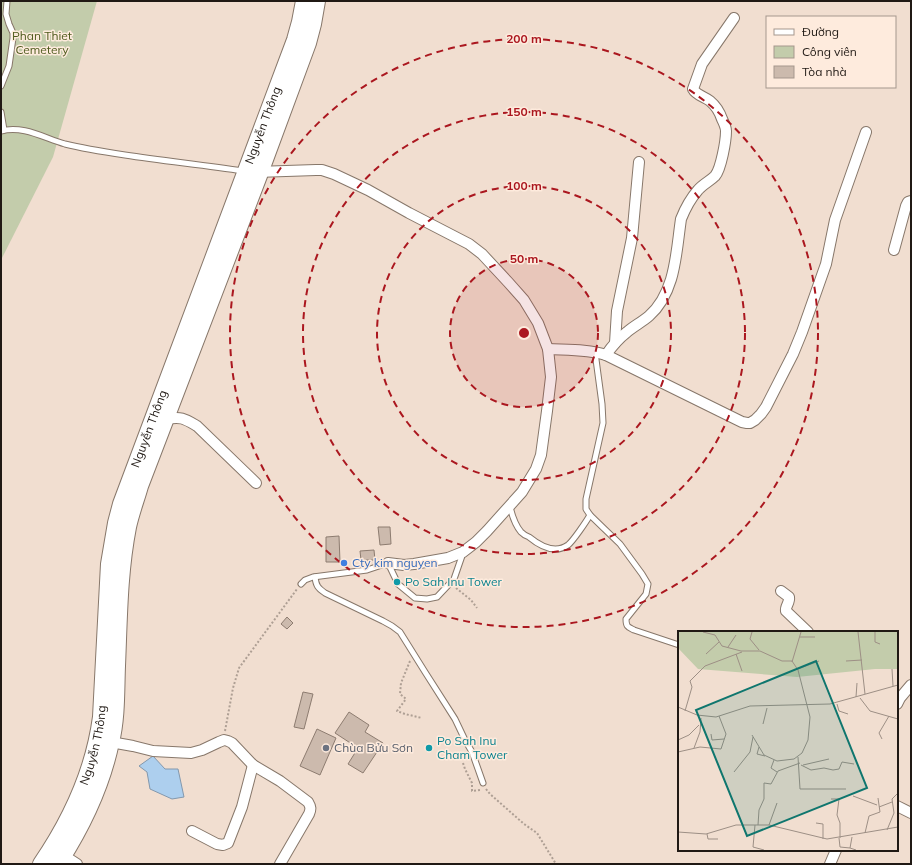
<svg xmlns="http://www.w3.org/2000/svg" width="912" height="865" font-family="Mulish,sans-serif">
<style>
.green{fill:#c3ccab}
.water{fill:#adcfee;stroke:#8398ad}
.building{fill:#ccbaad;stroke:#8d7c70}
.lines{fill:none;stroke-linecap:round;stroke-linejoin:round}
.service-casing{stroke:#87776a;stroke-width:7}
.minor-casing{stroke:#87776a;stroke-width:12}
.primary-casing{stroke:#87776a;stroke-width:18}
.path{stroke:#ae9f94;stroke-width:2;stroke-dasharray:2 2;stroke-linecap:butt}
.service{stroke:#fff;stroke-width:5}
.minor{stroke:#fff;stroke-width:10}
.primary{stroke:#fff;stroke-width:16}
.ring{fill:none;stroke:#ab171f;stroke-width:2;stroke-dasharray:7 5}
.shop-dot{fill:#3f7fe0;stroke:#feebdd;stroke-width:1.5}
.culture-dot{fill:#0f9aa8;stroke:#feebdd;stroke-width:1.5}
.worship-dot{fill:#6b7280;stroke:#feebdd;stroke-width:1.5}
.labels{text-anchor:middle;stroke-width:3;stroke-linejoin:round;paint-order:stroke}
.park-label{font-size:12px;fill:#4f5b1e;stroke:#feebdd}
.street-label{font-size:12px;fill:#201914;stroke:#feebdd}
.shop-label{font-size:12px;fill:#366cbe;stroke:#feebdd;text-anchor:start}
.culture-label{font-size:12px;fill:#0d838f;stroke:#feebdd;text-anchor:start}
.worship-label{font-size:12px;fill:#5b616d;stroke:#feebdd;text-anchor:start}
.inset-road{fill:none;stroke:#9d8f85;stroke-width:1}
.view{fill:#0f766e;fill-opacity:0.15;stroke:#0f766e;stroke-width:2}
.inset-edge{fill:none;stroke:#201914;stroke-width:2}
.centre{fill:#ab171f;stroke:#feebdd;stroke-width:2}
.ring-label{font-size:12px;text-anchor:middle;font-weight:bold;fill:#ab171f;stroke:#feebdd;stroke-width:3;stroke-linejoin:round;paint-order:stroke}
</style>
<rect width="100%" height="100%" fill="#f1ded0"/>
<polygon class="green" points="1,1 97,1 53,157 1,260"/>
<polygon class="water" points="153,756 165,769 178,769 184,797 172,799 150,789 147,772 139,766"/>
<g class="building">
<polygon points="378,527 390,527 391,544 380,545"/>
<polygon points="339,536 340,562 326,562 326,537"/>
<polygon points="374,550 375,560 361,560 360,551"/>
<polygon points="287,617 293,623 287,629 281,624"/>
<polygon points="303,692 313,694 304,729 294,727"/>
<polygon points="349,712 369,725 365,732 383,743 363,773 348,764 358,748 335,733"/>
<polygon points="317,729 336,738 320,775 300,766"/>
</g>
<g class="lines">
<g class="service-casing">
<g id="service">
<polyline points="1,86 9,66 13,38 13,33 9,24 6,14 7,1"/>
<polyline points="1,112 4,130"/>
<path d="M 1,131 C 23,125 44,138 65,144 C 85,149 105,152 125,155 C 164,161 204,165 243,171"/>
<path d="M 595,352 L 602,404 L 603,423 L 586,499 L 586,509 L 590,515 L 620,544 L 642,574 L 648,584 L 646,594 L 626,619 C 626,627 628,627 634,630 L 679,645"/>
<path d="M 510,507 C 512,515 515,525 521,532 C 523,534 526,536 529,537 C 540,546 555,554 568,545 C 573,541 586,522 590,515"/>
<path d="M 315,577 C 316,586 318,588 325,593 L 383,621 L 392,626 L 400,632 L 425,672 L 455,719 L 465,740 L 472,752 L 483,783"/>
<polyline points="301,584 305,580 313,577 367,570 388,563 398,584 415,598 427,599 437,597 454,579 463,553"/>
</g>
</g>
<g class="minor-casing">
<g id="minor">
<polyline points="256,172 316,170 322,170 334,174 368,190 409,213 469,244 482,254 508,282 524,300 538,323 548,349 551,377 547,411 541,455 536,469 522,492 487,531 476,542 463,552 448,558 414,564 404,565 388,563"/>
<polyline points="894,250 906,206 908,202 911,201"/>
<polyline points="615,343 617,311 632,238 639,162"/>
<path d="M 548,349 C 567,350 588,349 606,355 L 742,422 L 747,423 L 750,423 L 755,420 L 761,414 L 766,407 L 793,354 L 802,332 L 826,264 L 835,220 L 866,132"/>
<path d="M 606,355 C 612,346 618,339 627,332 C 634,326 642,322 649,316 C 676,292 676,252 681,219 C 685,209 691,198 698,190 C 703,184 710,181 715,176 C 721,169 726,141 726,131 C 726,127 724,123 722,119 C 720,113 716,106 710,101 C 705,97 696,95 693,89 L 702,64 L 734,18"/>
<path d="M 167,419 C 181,416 185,419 197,426 L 256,483"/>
<path d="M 781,591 L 789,597 C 790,603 785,606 786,611 L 808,632"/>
<polyline points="897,704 900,698 911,685"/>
<path d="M 105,741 L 133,746 L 153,751 L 191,753 L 202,750 L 219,742 L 224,740 L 228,741 L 232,743 L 253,765 L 280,781 L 308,802 C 311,807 311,809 309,814 L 280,864"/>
<polyline points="897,806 911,813"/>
<polyline points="192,831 217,844 223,845 228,843 242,807 253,765"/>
<polyline points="63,855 77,864"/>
<polyline points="830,864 836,850"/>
</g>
</g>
<g class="primary-casing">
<g id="primary">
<path id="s1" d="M 41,864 C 71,820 94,770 101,717 L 109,564 L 116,523 L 121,504 L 295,40 L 300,22 L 304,1"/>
<path d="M 58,864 C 82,827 102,785 111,742 C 117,717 116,691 117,666 C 119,620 119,573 128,527 C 131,513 136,500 140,486 L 260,173 L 308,43 L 313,24 L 317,1"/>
</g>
</g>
<g class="path">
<polyline points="456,588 471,600 477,608"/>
<polyline points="410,661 401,683 400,694 406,699 397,711 405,714 422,718"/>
<polyline points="225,731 233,688 239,668 297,589"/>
<polyline points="463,763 465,769 472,783 472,791 481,790"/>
<polyline points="486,789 490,794 524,824 537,833 556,864"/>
</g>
<use href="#service" class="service"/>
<use href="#minor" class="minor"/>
<use href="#primary" class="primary"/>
</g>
<circle cx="524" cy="333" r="74" fill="#ab171f" fill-opacity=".12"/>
<g class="ring">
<circle cx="524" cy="333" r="74"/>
<circle cx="524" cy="333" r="147"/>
<circle cx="524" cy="333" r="221"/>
<circle cx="524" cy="333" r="294"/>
</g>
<circle class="shop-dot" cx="344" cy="563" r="4"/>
<g class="culture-dot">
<circle cx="397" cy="582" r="4"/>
<circle cx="429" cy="748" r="4"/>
</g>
<circle class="worship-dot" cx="326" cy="748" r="4"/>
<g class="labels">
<g class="park-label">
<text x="42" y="40">Phan Thiet<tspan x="42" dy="14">Cemetery</tspan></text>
</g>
<g class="street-label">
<text dy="4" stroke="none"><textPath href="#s1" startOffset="779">Nguyễn Thông</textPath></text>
<text dy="4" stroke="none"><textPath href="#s1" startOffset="455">Nguyễn Thông</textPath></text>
<text dy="4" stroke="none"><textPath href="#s1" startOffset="131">Nguyễn Thông</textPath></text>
</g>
<g class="shop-label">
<text x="352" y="567">Cty kim nguyen</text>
</g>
<g class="culture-label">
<text x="405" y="586">Po Sah Inu Tower</text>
<text x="437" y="745">Po Sah Inu<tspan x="437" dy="14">Cham Tower</tspan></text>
</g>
<g class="worship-label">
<text x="334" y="752">Chùa Bửu Sơn</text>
</g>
</g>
<g transform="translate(678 631)">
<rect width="220" height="220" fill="#f1ded0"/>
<path d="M 0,1 L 220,1 L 220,38 L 197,38 L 119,46 L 20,38 L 0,17 Z" fill="#c3ccab"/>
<path class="inset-road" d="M 25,1 L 37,4 L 44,15 L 63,20 L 82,20 L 104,30 L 114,30 L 120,39 L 132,86 L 130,109 L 124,122 L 116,128 L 99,130 L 86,124 L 74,104M 74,1 L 72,8 L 81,19M 180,1 L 187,63M 197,1 L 197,11 L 202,13M 122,6 L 137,6M 50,16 L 58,4M 28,23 L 41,11M 58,23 L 64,40M 168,30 L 184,29M 114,31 L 123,1M 120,38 L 141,30M 214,38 L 215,55M 178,66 L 179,52M 182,67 L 192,80 L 220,88M 159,73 L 161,80 L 170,83M 0,76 L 19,84 L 38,86 L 72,75 L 152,73 L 220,54M 7,80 L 14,56 L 12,50 L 27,35 L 64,21M 85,93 L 89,77M 33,103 L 34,109 L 46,108M 204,108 L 201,102 L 211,85M 0,109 L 11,104 L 21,94M 81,116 L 79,123 L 87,125M 16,117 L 22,101 L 23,87M 0,121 L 22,116 L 43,118 L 48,103 L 41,85M 120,126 L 122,158 L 168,158M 96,129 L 93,137 L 99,141M 123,134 L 133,139 L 146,137 L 155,139 L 161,138 L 164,131 L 176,133M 125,134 L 151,128M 56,141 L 72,121 L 75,106M 175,165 L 199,174M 153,168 L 161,168 L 159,184 L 162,192 L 162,207M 201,176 L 214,171M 138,192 L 145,193 L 145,208M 77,194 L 75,216 L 86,219M 80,194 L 81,179 L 86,168 L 86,152 L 93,153 L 100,140 L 122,132M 91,194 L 99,172M 209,199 L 216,182 L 214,168 L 220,162M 0,201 L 28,203 L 58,194 L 91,194 L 149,208 L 220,196M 187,202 L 191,185 L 202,181 L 200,167M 29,203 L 30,208 L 40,208M 174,206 L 172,217 L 178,219M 161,207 L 162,216 L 172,217"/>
<path class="view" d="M 138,30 L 189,157 L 69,205 L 18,79 Z"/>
<rect width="220" height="220" class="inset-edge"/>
</g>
<circle cx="524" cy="333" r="6" class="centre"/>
<g class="ring-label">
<text x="524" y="43">200 m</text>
<text x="524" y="116">150 m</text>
<text x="524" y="190">100 m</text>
<text x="524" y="263">50 m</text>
</g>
<rect width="912" height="865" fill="none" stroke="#201914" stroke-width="4"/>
<rect x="766" y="16" width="130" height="72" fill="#feebdd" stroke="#a5978d"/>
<rect x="774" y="29" width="20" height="6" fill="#ffffff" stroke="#a5978d"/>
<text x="802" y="36" font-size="12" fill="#201914">Đường</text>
<rect x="774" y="46" width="20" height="12" fill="#c3ccab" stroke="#a5978d"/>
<text x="802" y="56" font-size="12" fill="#201914">Công viên</text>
<rect x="774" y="66" width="20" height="12" fill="#ccbaad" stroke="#a5978d"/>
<text x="802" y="76" font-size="12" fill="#201914">Tòa nhà</text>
</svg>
